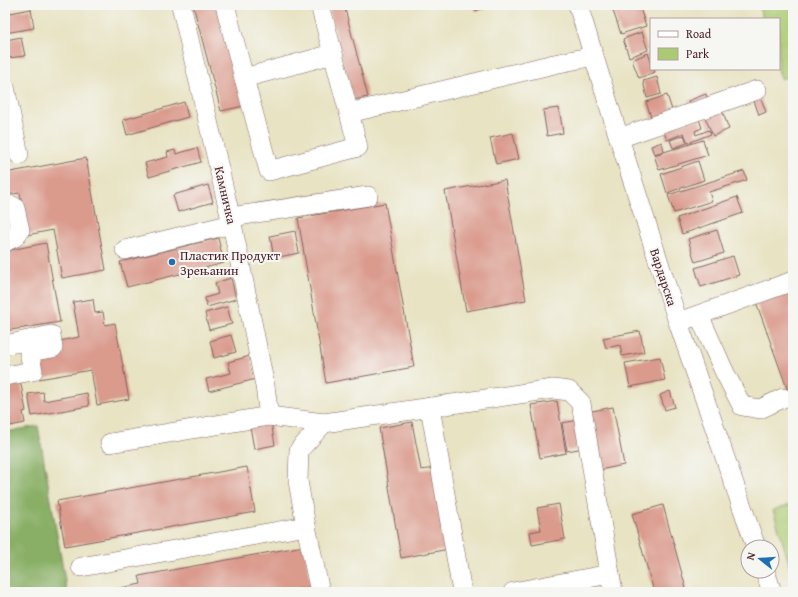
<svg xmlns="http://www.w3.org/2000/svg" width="798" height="597" font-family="'Gentium Book Plus',serif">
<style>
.green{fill:#abcb73;stroke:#7a754f}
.forest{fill:#88af65;stroke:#696748}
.building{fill:#da9a8c}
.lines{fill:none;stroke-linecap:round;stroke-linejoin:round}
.minor-casing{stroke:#816460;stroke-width:20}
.minor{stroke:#fff;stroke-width:19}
.poi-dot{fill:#1f6fb2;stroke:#f6f6f2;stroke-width:1.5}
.labels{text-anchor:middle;stroke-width:4;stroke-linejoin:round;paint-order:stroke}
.street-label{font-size:13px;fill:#4a1f2b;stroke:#f6f6f2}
.poi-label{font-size:13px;fill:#4a1f2b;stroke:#f6f6f2;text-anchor:start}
</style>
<rect width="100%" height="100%" fill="#f6f6f2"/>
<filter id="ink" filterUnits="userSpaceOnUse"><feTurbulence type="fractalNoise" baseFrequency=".025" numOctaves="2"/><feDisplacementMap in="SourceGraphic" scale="8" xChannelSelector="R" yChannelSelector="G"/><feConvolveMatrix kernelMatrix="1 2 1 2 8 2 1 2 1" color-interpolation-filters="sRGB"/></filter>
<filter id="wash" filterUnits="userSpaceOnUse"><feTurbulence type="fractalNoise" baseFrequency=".012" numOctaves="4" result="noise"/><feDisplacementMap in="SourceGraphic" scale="16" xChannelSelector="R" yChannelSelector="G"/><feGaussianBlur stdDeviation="0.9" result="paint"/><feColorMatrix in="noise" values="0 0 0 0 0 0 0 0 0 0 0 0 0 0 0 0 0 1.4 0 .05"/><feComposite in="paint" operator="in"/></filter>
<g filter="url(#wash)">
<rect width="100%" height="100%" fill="#e8e3c3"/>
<g class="green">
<polygon points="758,5 793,5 793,75 781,79 778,69 779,19 763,19"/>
<polygon points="793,504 793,576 773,510"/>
</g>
<polygon class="forest" points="38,426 67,592 5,592 5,432"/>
<g id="blocks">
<g class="building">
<polygon points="193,5 218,5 244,106 221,111"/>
<polygon points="328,5 344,5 368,97 353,100"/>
<polygon points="474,5 496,5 475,11"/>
<polygon points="611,5 639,5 646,26 621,34"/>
<polygon points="31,9 34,28 5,33 5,14"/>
<polygon points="642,32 648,50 629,57 623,39"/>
<polygon points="21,37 25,56 9,58 6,40"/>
<polygon points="648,53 651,62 651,69 654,69 655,72 639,78 632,60"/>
<polygon points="657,77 661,94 647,98 643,81"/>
<polygon points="759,93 766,112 759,115 752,95"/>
<polygon points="706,94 709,103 691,109 688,101"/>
<polygon points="667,95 673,113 652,120 646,102"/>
<polygon points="184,102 188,117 127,135 123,120"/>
<polygon points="559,108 563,133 547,136 543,110"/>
<polygon points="721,108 729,129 713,136 704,115"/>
<polygon points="699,119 702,128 695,131 696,135 709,130 711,134 688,143 684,133 667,140 663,129"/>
<polygon points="513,133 519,159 496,164 490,138"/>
<polygon points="684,135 687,143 673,148 670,140"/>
<polygon points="703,140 708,155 659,170 654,155"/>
<polygon points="662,142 664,151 654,154 651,146"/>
<polygon points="197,148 201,162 149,177 145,163 168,157 167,152 175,150 176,154"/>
<polygon points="86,158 106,270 62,278 53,230 27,235 20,193 5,195 5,173"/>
<polygon points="698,161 704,180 667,193 661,174"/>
<polygon points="744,171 747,180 709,192 712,201 674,213 668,195"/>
<polygon points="505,180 526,300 466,311 445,191"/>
<polygon points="208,185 213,202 178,212 173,195"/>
<polygon points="737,197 743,213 682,234 677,218"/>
<polygon points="385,203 414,367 326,383 298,218"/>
<polygon points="717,230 724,253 695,262 688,239"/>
<polygon points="295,231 299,253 274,258 270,236"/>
<polygon points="218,238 224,263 127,287 120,262"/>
<polygon points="46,243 60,322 5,331 5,251"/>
<polygon points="733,256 739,275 701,287 695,268"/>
<polygon points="231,278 236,299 207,307 205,298 218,294 215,283"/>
<polygon points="793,289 793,389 788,391 756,302"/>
<polygon points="93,299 95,313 103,312 105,325 115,323 129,399 97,405 91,370 39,379 34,354 60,341 79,337 73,302"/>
<polygon points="227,307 232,324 209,330 205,313"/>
<polygon points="640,331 644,352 622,356 620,345 606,348 603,338"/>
<polygon points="231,335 236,352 214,358 210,341"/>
<polygon points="250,356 256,379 209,391 206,379 231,373 228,362"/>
<polygon points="660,357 665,380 630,387 625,363"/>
<polygon points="20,379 26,411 23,412 25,423 5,427 5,382"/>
<polygon points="670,391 675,407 665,410 660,395"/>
<polygon points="43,392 44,401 87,393 89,406 32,416 28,394"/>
<polygon points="557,401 566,453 540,458 531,405"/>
<polygon points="613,407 624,465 599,470 587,412"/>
<polygon points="579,420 584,448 567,451 562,423"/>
<polygon points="271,422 275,445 254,449 250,426"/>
<polygon points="412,422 421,470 435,468 449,549 401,558 379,428"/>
<polygon points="247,467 255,512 65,546 57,501"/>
<polygon points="559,504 565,539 532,545 530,532 541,530 537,508"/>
<polygon points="663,505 687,592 654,592 632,514"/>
<polygon points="304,546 311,587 280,592 100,592 141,584 139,576"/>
</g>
</g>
</g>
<g filter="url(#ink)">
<use href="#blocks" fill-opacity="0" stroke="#816460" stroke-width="1"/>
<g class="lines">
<g class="minor-casing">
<g id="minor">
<polyline points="181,5 232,224 265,386 269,416"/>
<polyline points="225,5 244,78"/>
<polyline points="320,5 333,54"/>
<polyline points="578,5 619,138 678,322 756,547"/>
<polyline points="5,87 19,155"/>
<polyline points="349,113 333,54 244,78 269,171 358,147 349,113 554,64 594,56"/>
<polyline points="619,138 757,90"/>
<polyline points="5,205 13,206 15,208 20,230 15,237 5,242"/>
<polyline points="231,217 368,196"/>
<polyline points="125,250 232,224"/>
<polyline points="699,315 724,371 742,406 760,409 783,398"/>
<polyline points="687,319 793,281"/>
<polyline points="5,345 51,335 53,348 29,352 33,371 5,376"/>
<polyline points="430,407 462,592"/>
<polyline points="110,443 269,416 324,423 553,389 569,391 581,403 610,574 513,592"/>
<polyline points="81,567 306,526"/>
<polyline points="765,571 772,592"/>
<polyline points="610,574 613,592"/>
<polyline points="320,592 306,526 298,481 299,450 324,423"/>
</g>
</g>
<use href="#minor" class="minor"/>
</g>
</g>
<circle class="poi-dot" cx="172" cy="262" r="4"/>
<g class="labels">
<g class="street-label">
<text transform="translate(226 195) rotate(77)" y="5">Камничка</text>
<text transform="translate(664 277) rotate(72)" y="5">Вардарска</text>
</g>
<g class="poi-label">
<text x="180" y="260">Пластик Продукт<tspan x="180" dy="15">Зрењанин</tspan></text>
</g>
</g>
<rect width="798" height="597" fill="none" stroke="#f6f6f2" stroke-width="20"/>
<rect x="650" y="18" width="130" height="52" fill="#f6f6f2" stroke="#b1a0a2"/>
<rect x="658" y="31" width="20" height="6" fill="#ffffff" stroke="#b1a0a2"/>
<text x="686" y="38" font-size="12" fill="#4a1f2b">Road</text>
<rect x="658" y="48" width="20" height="12" fill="#abcb73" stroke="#b1a0a2"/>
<text x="686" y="58" font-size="12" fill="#4a1f2b">Park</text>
<g transform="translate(760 559) rotate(287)"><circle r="19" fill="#f6f6f2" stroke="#b1a0a2"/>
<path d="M0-3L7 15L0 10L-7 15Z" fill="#1f6fb2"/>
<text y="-6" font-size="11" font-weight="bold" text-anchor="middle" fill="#4a1f2b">N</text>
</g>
</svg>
